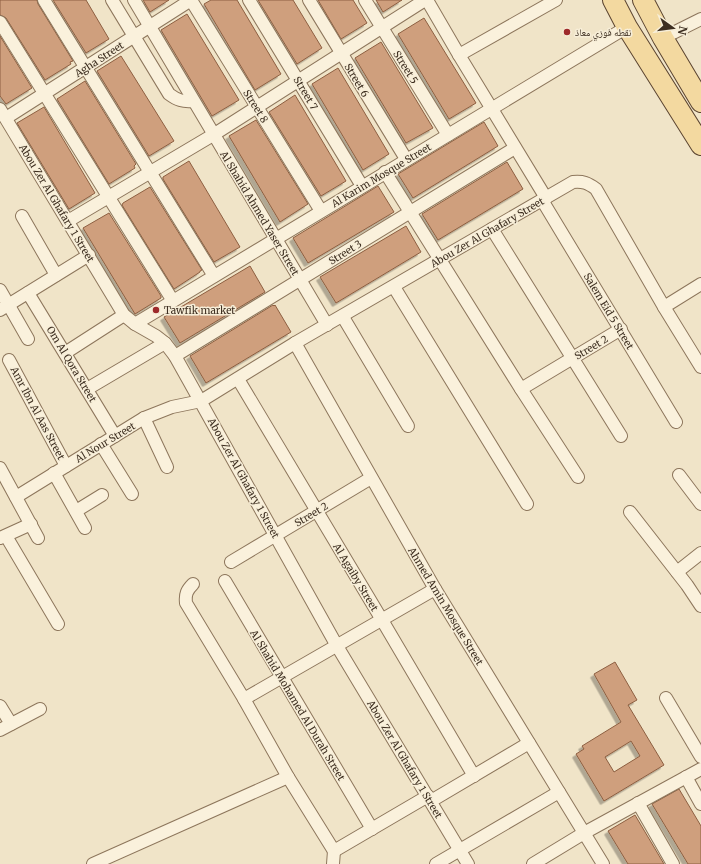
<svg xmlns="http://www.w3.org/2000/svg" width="701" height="864" font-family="Merriweather,'Noto Naskh Arabic',serif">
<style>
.building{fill:#cf9f7d;stroke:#8d5f41;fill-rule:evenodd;filter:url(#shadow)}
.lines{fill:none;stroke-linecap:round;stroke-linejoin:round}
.minor-casing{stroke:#8d765c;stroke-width:14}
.primary-casing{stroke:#5b4430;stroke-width:22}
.minor{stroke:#faf1dc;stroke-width:12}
.primary{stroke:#f3d9a0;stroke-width:20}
.poi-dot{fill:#9e2a2b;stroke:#f7eed8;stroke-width:1.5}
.labels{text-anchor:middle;stroke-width:3;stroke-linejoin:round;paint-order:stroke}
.poi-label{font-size:10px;fill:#3d2e20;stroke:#f7eed8;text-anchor:start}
.street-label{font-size:10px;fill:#3d2e20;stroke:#f7eed8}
</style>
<defs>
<filter id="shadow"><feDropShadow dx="-3.5" dy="3.5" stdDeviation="0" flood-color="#0004"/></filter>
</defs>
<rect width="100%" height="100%" fill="#f0e4c8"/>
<g class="building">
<polygon points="0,0 37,0 38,4 73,61 70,62 71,64 45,80 6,18 0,15"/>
<polygon points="53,0 86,0 109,39 86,53"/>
<polygon points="143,0 169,0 150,12"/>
<polygon points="211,0 237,0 281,74 255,90 204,4"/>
<polygon points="258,0 293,0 322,48 297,64"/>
<polygon points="318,0 353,0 367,23 341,39"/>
<polygon points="376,0 402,0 383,12"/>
<polygon points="187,14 239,100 212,116 161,30"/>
<polygon points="424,18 476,103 449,119 398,34"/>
<polygon points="0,36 32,88 6,104 0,96"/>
<polygon points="381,42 433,128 406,143 355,58"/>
<polygon points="121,56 174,141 149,156 97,71"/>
<polygon points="338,68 389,154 363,170 312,84"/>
<polygon points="85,81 136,164 134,166 135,168 109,184 57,99"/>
<polygon points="295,95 346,181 321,196 269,112"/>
<polygon points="44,107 95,193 69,209 17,123"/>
<polygon points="256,120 308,204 280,222 229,136"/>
<polygon points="484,122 498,146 413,198 398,174"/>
<polygon points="189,161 240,247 214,262 163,179 163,177"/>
<polygon points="507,162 523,189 438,240 422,214"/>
<polygon points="378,186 394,212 308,263 293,238"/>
<polygon points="150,187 202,270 200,271 200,272 174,289 122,205 123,203"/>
<polygon points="109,213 161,296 161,298 135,314 83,228"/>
<polygon points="406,226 421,252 336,303 320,277"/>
<polygon points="250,266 265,292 180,343 164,317"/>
<polygon points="273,305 274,306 275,305 291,332 206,383 190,356"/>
<path d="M 615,662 L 637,700 L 628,705 L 664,765 L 604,801 L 576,754 L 584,749 L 582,746 L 621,722 L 594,674 ZM 631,741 L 640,756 L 614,772 L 605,757 Z"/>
<polygon points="679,789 701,826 701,864 688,864 652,804"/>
<polygon points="635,815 664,864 628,864 608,831"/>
</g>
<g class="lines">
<g class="minor-casing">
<g id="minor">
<polyline points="44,0 214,276"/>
<path d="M 112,0 L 169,94 C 177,100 183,102 193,101"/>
<polyline points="134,0 327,325"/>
<polyline points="191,0 321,211"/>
<polyline points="249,0 362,186"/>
<polyline points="309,0 406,159"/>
<polyline points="365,0 448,135"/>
<polyline points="427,0 459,55 546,198"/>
<polyline points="0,22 173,301"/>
<polyline points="663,38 701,19"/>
<polyline points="459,55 556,0"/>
<polyline points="0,109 124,315 135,324 156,336 165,343 175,356 337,646 468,864"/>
<polyline points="6,118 191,0"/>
<polyline points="385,172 521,389 578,477"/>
<polyline points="542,200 676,422"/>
<polyline points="22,216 56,275"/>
<polyline points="68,221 213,135 425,0"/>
<polyline points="492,229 621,436"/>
<polyline points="394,287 527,504"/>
<polyline points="0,290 28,339"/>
<polyline points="28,293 115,436"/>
<polyline points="664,307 701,284"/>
<polyline points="0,310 89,255"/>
<polyline points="343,317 408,426"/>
<polyline points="135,324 627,27"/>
<polyline points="295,343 435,589 603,864"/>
<polyline points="65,353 124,315"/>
<polyline points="175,356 515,148"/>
<polyline points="9,360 66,466"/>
<polyline points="238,379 382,620 474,776"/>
<polyline points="87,389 165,343"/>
<polyline points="521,389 621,329"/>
<polyline points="144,418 167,467"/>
<polyline points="101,444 132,494"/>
<polyline points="0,468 38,538"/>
<polyline points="54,473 85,528"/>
<polyline points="679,475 701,504"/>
<path d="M 16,497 L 144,418 L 172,407 L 201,401 L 295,343 L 573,182 C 583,181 588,183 596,189 L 664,307 L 701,367"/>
<polyline points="76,511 102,495"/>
<polyline points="630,512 687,585 701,606"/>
<polyline points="6,536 58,624"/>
<polyline points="0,538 31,524"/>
<polyline points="231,562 371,478"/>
<polyline points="677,572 701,553"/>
<polyline points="225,581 372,829"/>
<path d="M 193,584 C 187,590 185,594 186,603 L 244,699 L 288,777 L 334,851"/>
<polyline points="666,698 701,757"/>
<polyline points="244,699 435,589"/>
<polyline points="0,706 11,724"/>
<polyline points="0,730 40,709"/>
<polyline points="686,777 701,804"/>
<polyline points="431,801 529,743"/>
<polyline points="638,803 673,864"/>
<polyline points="334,851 428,796"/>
<polyline points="93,864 288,777"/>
<polyline points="333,864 334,851"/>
<polyline points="436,864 559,792"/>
<polyline points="533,864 584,833 701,769"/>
</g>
</g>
<g class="primary-casing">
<g id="primary">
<polyline points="613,0 627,27 701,145"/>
<polyline points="643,0 663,38 701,102"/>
</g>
</g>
<use href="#minor" class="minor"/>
<use href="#primary" class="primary"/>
</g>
<g class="poi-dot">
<circle cx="567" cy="32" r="4"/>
<circle cx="156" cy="310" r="4"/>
</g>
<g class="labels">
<g class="poi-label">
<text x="575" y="36">نقطه فوزي معاذ</text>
<text x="164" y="314">Tawfik market</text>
</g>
<g class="street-label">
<text transform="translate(99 59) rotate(-33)" y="4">Agha Street</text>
<text transform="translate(406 67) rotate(58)" y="4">Street 5</text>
<text transform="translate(357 80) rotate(59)" y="4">Street 6</text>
<text transform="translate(306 93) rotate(59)" y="4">Street 7</text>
<text transform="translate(256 106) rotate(58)" y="4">Street 8</text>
<text transform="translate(381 175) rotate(-31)" y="4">Al Karim Mosque Street</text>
<text transform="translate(57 203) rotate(59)" y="4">Abou Zer Al Ghafary 1 Street</text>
<text transform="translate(260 213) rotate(59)" y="4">Al Shahid Ahmed Yaser Street</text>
<text transform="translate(487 232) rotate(-30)" y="4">Abou Zer Al Ghafary Street</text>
<text transform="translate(345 252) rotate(-32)" y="4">Street 3</text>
<text transform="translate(609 311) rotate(59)" y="4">Salem Eid 5 Street</text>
<text transform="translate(591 347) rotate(-31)" y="4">Street 2</text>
<text transform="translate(72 364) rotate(59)" y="4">Om Al Qora Street</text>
<text transform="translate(38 413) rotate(62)" y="4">Amr Ibn Al Aas Street</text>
<text transform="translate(105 442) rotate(-31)" y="4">Al Nour Street</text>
<text transform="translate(244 478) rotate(61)" y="4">Abou Zer Al Ghafary 1 Street</text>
<text transform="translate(311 514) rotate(-31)" y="4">Street 2</text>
<text transform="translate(356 577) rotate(59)" y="4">Al Agaiby Street</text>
<text transform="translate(446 606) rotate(59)" y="4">Ahmed Amin Mosque Street</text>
<text transform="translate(298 705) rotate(59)" y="4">Al Shahid Mohamed Al Durah Street</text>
<text transform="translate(405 759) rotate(59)" y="4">Abou Zer Al Ghafary 1 Street</text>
</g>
</g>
<g transform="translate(673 28) rotate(104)" stroke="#f7eed8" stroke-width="3" paint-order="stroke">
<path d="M0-3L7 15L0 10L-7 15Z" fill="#3d2e20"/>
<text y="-6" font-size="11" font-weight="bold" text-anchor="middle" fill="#3d2e20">N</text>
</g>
</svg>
